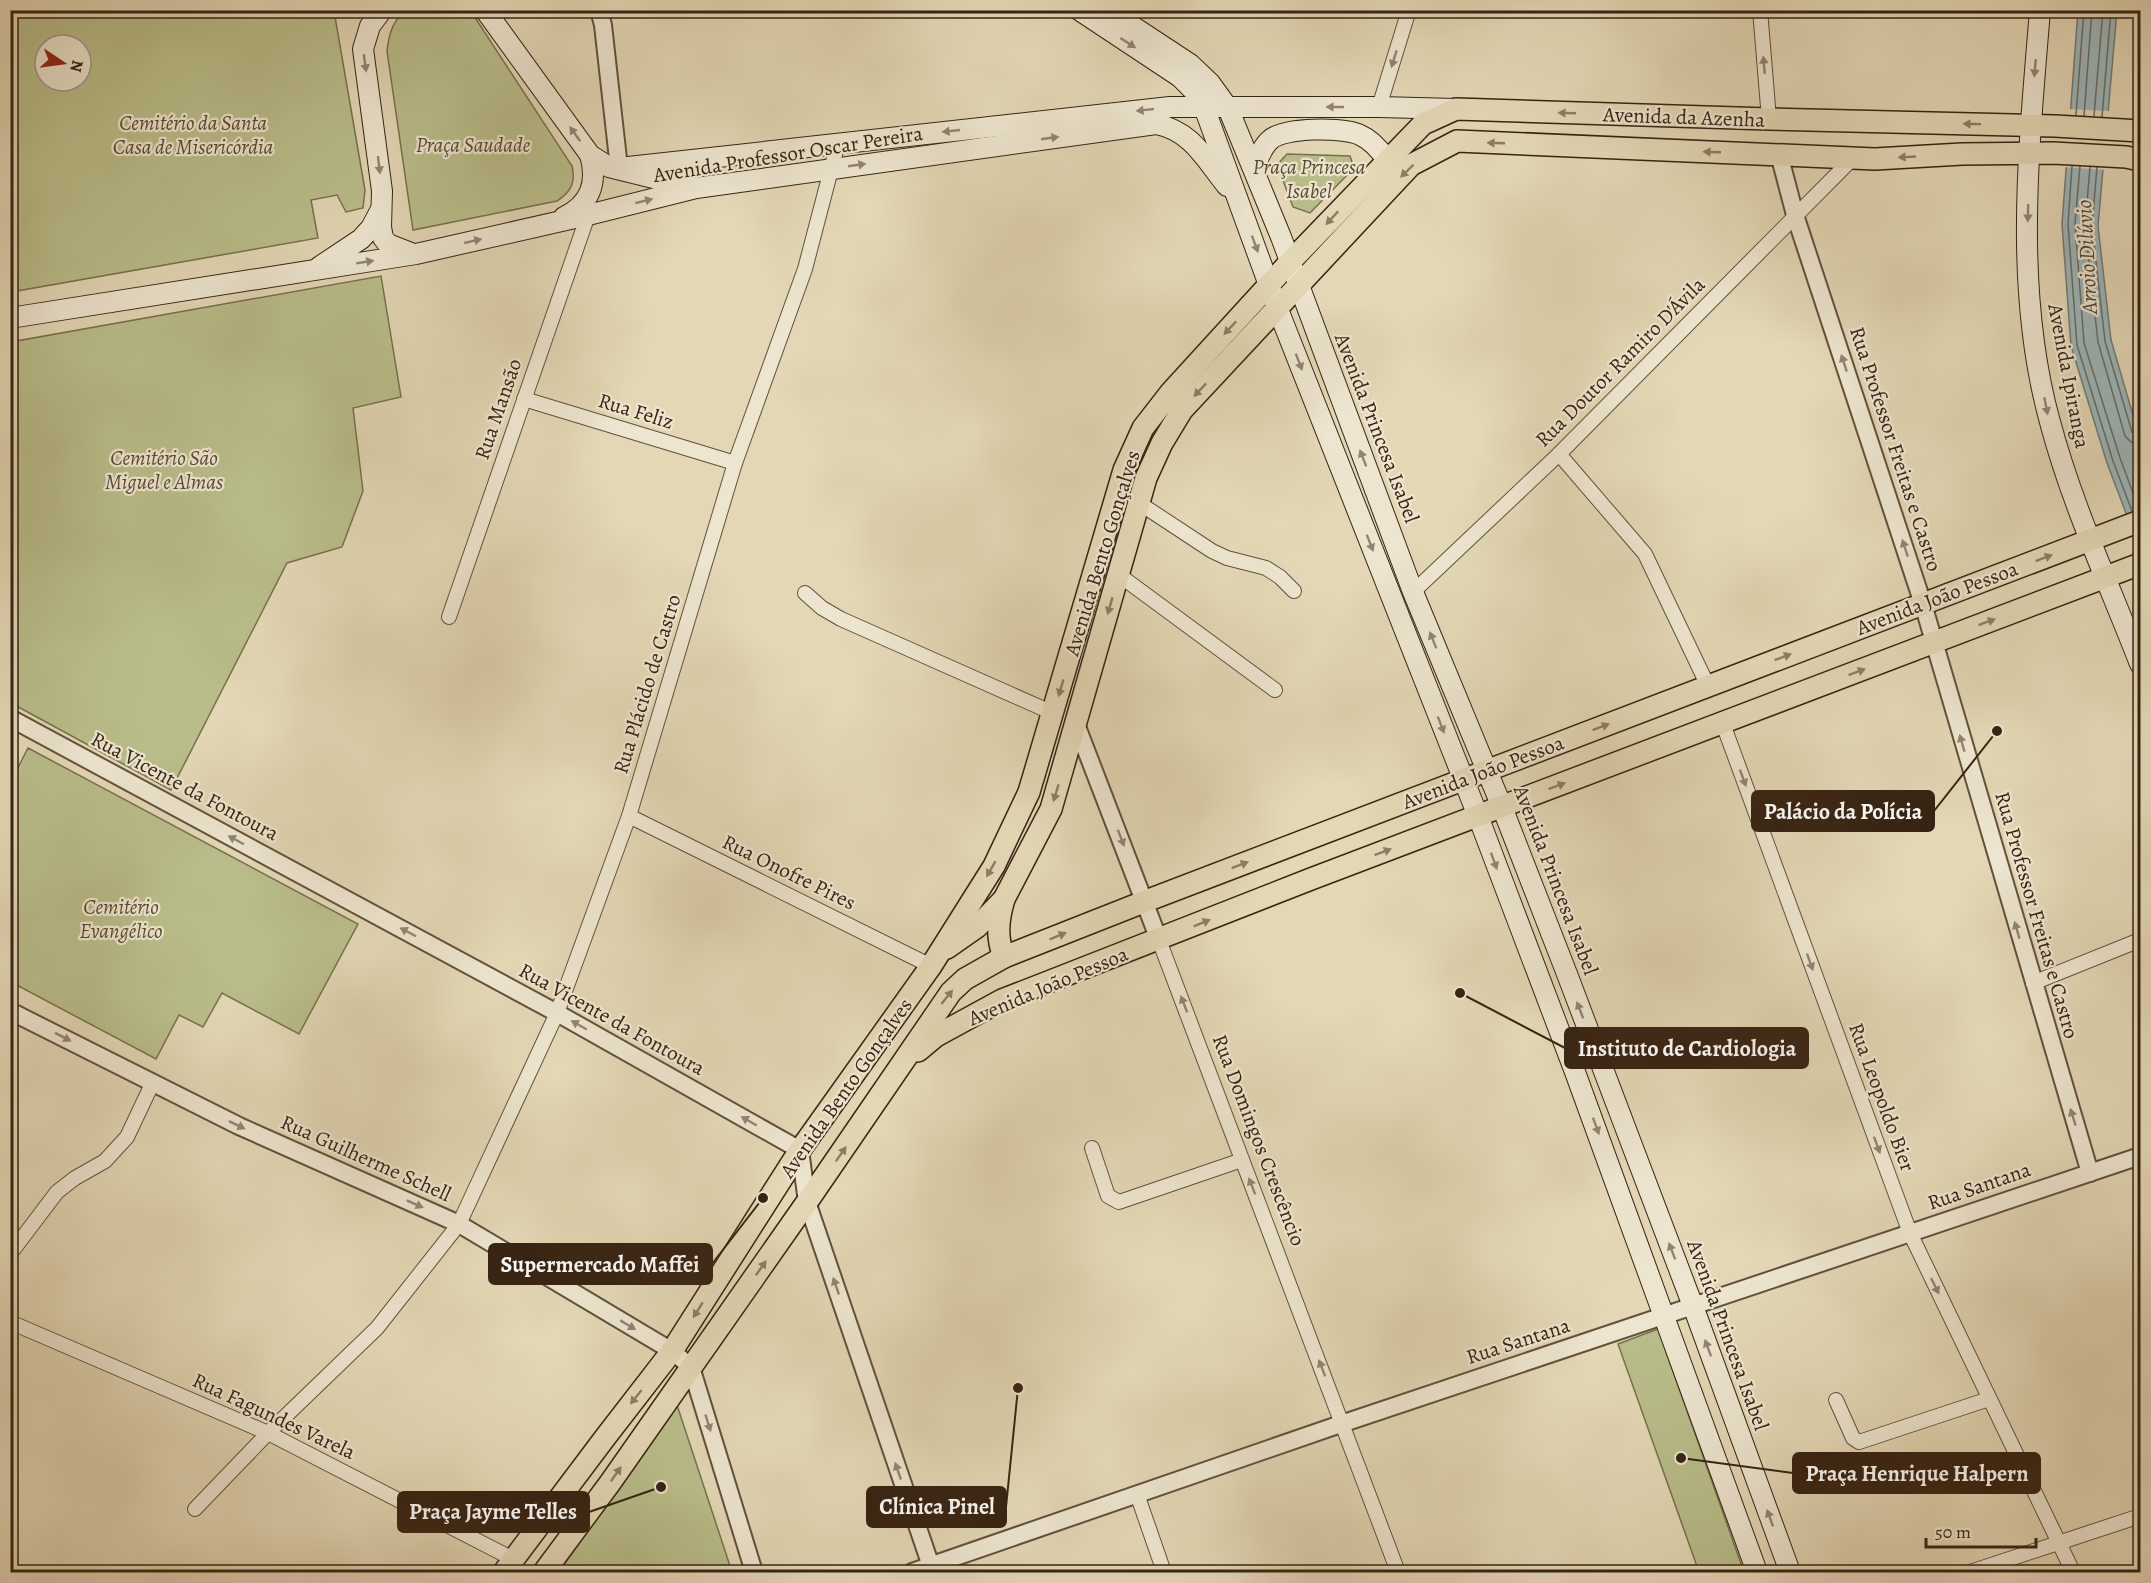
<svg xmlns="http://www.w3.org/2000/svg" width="2151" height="1583" font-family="Alegreya,serif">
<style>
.green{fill:#b9bd8a;stroke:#78704e;stroke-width:1.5;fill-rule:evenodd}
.water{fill:#9cb6ba;stroke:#747b77;stroke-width:1.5}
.pier{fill:#e3d7b5}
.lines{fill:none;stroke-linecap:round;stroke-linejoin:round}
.shore{stroke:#6a6c66;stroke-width:1.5}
.minor-casing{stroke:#62503c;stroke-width:16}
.tertiary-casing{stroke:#62503c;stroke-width:20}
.secondary-casing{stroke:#372313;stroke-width:22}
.primary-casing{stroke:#372313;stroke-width:24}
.minor{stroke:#ede5cf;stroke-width:14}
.tertiary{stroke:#ede5cf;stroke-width:16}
.secondary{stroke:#ede5cf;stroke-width:20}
.primary{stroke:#e3d7b5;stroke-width:21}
.oneway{fill:#928471}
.oneway2{fill:#8d7d64}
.labels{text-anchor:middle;stroke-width:4.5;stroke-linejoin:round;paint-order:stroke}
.street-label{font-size:21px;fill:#372313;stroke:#ede5cf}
.park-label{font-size:21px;font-style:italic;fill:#584a31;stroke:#ede5cf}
.water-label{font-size:22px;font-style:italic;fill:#50483d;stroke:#ede5cf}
.leader{fill:none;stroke:#372313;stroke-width:2}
.callout-dot{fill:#372313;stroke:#ede5cf;stroke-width:2}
.callout{fill:#372313;stroke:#372313;stroke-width:2}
.callout-label{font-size:22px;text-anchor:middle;font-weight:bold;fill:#fff}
</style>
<rect width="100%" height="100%" fill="#e3d7b5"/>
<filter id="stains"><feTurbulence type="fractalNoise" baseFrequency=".00333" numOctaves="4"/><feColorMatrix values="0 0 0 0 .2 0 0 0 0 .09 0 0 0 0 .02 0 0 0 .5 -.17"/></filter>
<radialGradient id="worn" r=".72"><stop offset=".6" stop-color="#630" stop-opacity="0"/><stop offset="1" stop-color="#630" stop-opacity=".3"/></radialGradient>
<g class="green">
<path d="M 11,10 L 334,11 L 365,190 L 363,208 L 346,212 L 337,195 L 311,200 L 318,238 L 11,292 ZM 45,45 L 81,45 L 81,81 L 45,81 Z"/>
<path d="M 404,11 L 468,11 L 474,16 L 572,166 C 576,182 571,192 557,201 L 413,230 L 387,51 C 389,34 392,23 404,11 Z"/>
<polygon points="1287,154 1350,156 1354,168 1310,213 1293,207 1277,165"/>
<polygon points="381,276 401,397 353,408 363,491 342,547 287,563 171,790 11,703 11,342"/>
<polygon points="28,748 358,924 299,1034 222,993 203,1027 179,1015 156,1059 11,982 11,781"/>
<polygon points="1658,1329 1744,1572 1699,1572 1618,1344"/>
<polygon points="676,1402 732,1572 559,1572"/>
</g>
<polygon class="water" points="2078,11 2117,11 2098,226 2111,340 2140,439 2140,550 2107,463 2071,346 2062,224"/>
<polygon class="pier" points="2068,109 2111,111 2106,170 2063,167"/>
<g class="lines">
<g class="shore">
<polyline points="2076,115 2084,10"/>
<polyline points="2084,116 2092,10"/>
<polyline points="2094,116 2103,10"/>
<polyline points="2102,117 2111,10"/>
<polyline points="2072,166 2068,224 2077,345 2113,461 2132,511"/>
<polyline points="2080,166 2075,224 2084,343 2120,458 2139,509"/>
<polyline points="2090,167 2085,226 2098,342 2125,436 2131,442 2140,444"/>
<polyline points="2097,167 2092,226 2105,341 2132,432 2135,436 2140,437"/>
</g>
<g class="minor-casing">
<g id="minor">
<polyline points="1760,10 1769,119"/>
<polyline points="1379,107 1409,10"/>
<polyline points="524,399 735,463"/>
<polyline points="1559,454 1645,554 1708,686"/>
<polyline points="1139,503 1212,551 1227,558 1266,568 1280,577 1294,591"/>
<polyline points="1119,575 1275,690"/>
<polyline points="1413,592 1559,454 1853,158"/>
<polyline points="805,593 822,608 841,619 1053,713"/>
<polyline points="449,617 588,215"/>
<polyline points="1723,724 1910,1233 2073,1572"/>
<polyline points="629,816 931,966"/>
<polyline points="1159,940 1398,1572"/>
<polyline points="2033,983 2140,940"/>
<polyline points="1092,1148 1108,1196 1119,1202 1242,1160"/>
<polyline points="10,1254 57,1192 75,1178 105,1161 127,1137 153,1082"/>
<polyline points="10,1322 268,1433 513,1559"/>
<polyline points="1836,1400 1853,1438 1859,1442 1989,1399"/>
<polyline points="1137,1494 1164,1572"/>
<polyline points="195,1509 268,1433 377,1328 459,1224 557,1013 629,816 735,463 805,269 838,143"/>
<polyline points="1970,1572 2140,1516"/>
</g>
</g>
<g class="tertiary-casing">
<g id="tertiary">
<polyline points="599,10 603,25 619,168"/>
<polyline points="1779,154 1795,215 1923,604 2090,1173"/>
<polyline points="10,718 557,1013 800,1150 807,1202 933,1572"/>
<polyline points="1076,724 1159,940"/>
<polyline points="10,1011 239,1126 459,1224 672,1351 691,1367 754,1572"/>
<polyline points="912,1572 1335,1426 2140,1156"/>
</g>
</g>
<g class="secondary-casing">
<g id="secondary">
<polyline points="382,10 370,26 363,49 382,191 381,227 383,238 388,244 411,253"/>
<polyline points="485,10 590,155 609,167 694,188"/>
<polyline points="1079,10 1180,77 1194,91 1204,107 1277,307 1478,816 1575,1072 1757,1572"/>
<polyline points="1108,10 1190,64 1210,83 1228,108 1281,237 1413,592 1502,807 1567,974 1693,1306 1790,1572"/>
<path d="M 2040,10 C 2029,147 2013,288 2050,422 C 2072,505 2109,584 2140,664"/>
<polyline points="619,168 1170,107 1379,107 1456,109"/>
<path d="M 1254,168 C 1258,159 1262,147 1270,140 C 1283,127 1344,127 1360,135 C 1372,140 1380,150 1387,160"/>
<path d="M 564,217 C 590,205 598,182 590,155"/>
<polyline points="319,267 361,239 371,228 381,209"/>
<path d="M 10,318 L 416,254 L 588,215 L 696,188 L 1156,124 C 1192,131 1205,159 1227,186"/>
</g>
</g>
<g class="primary-casing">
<g id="primary">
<path d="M 1004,899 C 998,920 996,937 1004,957"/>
<polyline points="947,948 977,927 1004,899 1051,809 1146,478 1162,443 1182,410 1411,165 1457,141 1875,159 1962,154 2053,153 2126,157 2140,160"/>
<polyline points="918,1051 936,1036 1002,1000 1311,879 2140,564"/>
<polyline points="504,1572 604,1439 672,1351 800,1150 931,966 994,866 1029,792 1124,470 1143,428 1171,392 1289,263 1423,124 1456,109 1769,119 2055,126 2140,131"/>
<polyline points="544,1572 610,1483 807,1202 951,992 965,979 1004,957 1146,901 2140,521"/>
</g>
</g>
<use href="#minor" class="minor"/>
<use href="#tertiary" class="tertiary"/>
<use href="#secondary" class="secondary"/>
<use href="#primary" class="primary"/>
</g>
<defs><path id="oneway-solid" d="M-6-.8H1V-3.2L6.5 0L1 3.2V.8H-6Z" transform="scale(1.5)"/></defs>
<g class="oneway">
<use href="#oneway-solid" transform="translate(1128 43) rotate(33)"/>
<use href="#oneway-solid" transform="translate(1394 59) rotate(107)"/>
<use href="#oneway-solid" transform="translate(365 63) rotate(82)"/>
<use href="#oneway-solid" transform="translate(1764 65) rotate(-95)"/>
<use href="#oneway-solid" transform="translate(2035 68) rotate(95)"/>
<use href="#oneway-solid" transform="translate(1335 107) rotate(-180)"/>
<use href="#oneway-solid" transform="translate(1145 110) rotate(174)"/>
<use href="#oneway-solid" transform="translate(951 131) rotate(174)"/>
<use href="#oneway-solid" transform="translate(575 134) rotate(-126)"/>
<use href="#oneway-solid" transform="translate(1050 138) rotate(-8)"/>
<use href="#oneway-solid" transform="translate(379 165) rotate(83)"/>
<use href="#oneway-solid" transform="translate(857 165) rotate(-8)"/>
<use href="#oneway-solid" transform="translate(644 201) rotate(-14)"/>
<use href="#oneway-solid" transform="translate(2028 213) rotate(91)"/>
<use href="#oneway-solid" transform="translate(473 241) rotate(-13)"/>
<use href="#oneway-solid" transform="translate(1255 244) rotate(70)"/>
<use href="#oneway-solid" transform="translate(365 262) rotate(-9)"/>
<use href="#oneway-solid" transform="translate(1299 362) rotate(69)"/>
<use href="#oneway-solid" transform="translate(1844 363) rotate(-108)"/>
<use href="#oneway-solid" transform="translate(2046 406) rotate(79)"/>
<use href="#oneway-solid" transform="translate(1363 458) rotate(-111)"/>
<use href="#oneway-solid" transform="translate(1370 543) rotate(69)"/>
<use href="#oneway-solid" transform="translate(1905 548) rotate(-108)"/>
<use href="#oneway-solid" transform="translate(1433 640) rotate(-112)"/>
<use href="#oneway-solid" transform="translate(1441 725) rotate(69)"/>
<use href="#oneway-solid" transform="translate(1962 743) rotate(-106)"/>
<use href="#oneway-solid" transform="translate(1743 778) rotate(70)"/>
<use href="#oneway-solid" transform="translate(1121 838) rotate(69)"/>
<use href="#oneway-solid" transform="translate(236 840) rotate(-152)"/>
<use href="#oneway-solid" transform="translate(1494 861) rotate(70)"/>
<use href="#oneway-solid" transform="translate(2017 930) rotate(-106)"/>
<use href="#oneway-solid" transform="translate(408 932) rotate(-152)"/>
<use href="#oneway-solid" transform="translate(1810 962) rotate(70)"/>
<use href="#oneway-solid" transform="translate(1184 1004) rotate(-111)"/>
<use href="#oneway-solid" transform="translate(1580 1010) rotate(-111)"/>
<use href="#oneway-solid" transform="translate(579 1025) rotate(-150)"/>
<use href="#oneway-solid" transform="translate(63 1037) rotate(27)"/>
<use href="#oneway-solid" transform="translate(2073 1117) rotate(-107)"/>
<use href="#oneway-solid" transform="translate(749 1121) rotate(-150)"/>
<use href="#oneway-solid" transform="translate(237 1125) rotate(26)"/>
<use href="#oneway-solid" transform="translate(1596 1126) rotate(70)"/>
<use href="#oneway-solid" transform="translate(1877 1145) rotate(70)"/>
<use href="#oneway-solid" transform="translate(1252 1186) rotate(-111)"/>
<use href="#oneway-solid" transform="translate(415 1204) rotate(24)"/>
<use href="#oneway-solid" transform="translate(1672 1251) rotate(-111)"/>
<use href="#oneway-solid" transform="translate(836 1286) rotate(-109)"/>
<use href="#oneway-solid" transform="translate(1935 1286) rotate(64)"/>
<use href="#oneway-solid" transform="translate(628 1325) rotate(31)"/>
<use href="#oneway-solid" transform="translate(1708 1348) rotate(-110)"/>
<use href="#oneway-solid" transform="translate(1322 1368) rotate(-111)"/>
<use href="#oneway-solid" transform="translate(708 1423) rotate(73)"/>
<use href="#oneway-solid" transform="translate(898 1471) rotate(-109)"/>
<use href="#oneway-solid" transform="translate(1770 1518) rotate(-110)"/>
</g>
<g class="oneway2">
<use href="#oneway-solid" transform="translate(1567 113) rotate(-178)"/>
<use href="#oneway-solid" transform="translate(1972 124) rotate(-179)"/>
<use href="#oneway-solid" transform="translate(1496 143) rotate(-178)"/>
<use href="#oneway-solid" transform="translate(1712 152) rotate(-178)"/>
<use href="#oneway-solid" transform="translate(1907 157) rotate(177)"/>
<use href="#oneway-solid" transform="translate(1407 171) rotate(136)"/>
<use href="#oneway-solid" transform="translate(1332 218) rotate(133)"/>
<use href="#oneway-solid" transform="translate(1230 328) rotate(133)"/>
<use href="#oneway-solid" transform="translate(1200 390) rotate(133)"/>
<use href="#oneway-solid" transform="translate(2044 558) rotate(-21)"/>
<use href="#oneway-solid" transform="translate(1110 606) rotate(106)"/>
<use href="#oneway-solid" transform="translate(1987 622) rotate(-20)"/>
<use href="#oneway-solid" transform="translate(1783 657) rotate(-21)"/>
<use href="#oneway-solid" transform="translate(1857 672) rotate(-21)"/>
<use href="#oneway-solid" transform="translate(1061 688) rotate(106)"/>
<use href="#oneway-solid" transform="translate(1601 727) rotate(-21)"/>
<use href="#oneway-solid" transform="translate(1557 786) rotate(-21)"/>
<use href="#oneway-solid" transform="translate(1056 793) rotate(107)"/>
<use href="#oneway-solid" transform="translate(1383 852) rotate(-21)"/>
<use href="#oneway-solid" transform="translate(1240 865) rotate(-21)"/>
<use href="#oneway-solid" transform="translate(991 869) rotate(120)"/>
<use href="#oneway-solid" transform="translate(1202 923) rotate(-22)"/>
<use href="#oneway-solid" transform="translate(1058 936) rotate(-22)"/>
<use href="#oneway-solid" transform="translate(947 997) rotate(-51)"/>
<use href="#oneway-solid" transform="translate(841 1154) rotate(-55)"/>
<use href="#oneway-solid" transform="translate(761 1268) rotate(-55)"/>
<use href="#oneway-solid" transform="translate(698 1310) rotate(122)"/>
<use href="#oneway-solid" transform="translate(636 1397) rotate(128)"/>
<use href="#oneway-solid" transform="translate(616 1474) rotate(-55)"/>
</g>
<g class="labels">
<g class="street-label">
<text transform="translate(1684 117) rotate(2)" y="7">Avenida da Azenha</text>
<text transform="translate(788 154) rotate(-9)" y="7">Avenida Professor Oscar Pereira</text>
<text transform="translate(1620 362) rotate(-45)" y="7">Rua Doutor Ramiro D'Ávila</text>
<text transform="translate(2069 376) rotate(79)" y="7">Avenida Ipiranga</text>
<text transform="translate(498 409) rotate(-71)" y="7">Rua Mansão</text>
<text transform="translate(636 411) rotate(17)" y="7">Rua Feliz</text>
<text transform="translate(1377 428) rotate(69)" y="7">Avenida Princesa Isabel</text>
<text transform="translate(1896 449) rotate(72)" y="7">Rua Professor Freitas e Castro</text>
<text transform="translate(1102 553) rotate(-73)" y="7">Avenida Bento Gonçalves</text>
<text transform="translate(1937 598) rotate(-21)" y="7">Avenida João Pessoa</text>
<text transform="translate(647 684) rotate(-73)" y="7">Rua Plácido de Castro</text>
<text transform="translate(1483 772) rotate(-21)" y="7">Avenida João Pessoa</text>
<text transform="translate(185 786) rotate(28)" y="7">Rua Vicente da Fontoura</text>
<text transform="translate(789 872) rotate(26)" y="7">Rua Onofre Pires</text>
<text transform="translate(1556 880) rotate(69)" y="7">Avenida Princesa Isabel</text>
<text transform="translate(2037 915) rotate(74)" y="7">Rua Professor Freitas e Castro</text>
<text transform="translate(1048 986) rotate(-23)" y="7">Avenida João Pessoa</text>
<text transform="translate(612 1019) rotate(29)" y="7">Rua Vicente da Fontoura</text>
<text transform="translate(846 1088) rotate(-55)" y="7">Avenida Bento Gonçalves</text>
<text transform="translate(1882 1097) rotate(70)" y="7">Rua Leopoldo Bier</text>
<text transform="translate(1259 1140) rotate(69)" y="7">Rua Domingos Crescêncio</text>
<text transform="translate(366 1158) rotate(24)" y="7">Rua Guilherme Schell</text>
<text transform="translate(1979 1186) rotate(-19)" y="7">Rua Santana</text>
<text transform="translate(1728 1335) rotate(70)" y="7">Avenida Princesa Isabel</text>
<text transform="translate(1518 1341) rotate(-18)" y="7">Rua Santana</text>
<text transform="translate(274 1416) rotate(25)" y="7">Rua Fagundes Varela</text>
</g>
<g class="park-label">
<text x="193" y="130">Cemitério da Santa<tspan x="193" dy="24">Casa de Misericórdia</tspan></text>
<text x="473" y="152">Praça Saudade</text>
<text x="1309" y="174">Praça Princesa<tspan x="1309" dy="24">Isabel</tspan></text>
<text x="164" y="465">Cemitério São<tspan x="164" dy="24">Miguel e Almas</tspan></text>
<text x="121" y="914">Cemitério<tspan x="121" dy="24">Evangélico</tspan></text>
</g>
<g class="water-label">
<text transform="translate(2086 257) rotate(-93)" y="8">Arroio Dilúvio</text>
</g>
</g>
<path class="leader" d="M1997 731L1934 811M1460 993L1565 1048M763 1198L712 1264M1681 1458L1793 1473M1018 1388L1006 1507M661 1487L589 1512"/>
<g class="callout-dot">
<circle cx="1997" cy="731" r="6"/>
<circle cx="1460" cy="993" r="6"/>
<circle cx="763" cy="1198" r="6"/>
<circle cx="1681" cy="1458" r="6"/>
<circle cx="1018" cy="1388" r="6"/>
<circle cx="661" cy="1487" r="6"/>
</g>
<g class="callout">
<rect x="1752" y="791" width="182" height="40" rx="6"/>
<rect x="1565" y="1028" width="243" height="40" rx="6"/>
<rect x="489" y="1244" width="223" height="40" rx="6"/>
<rect x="1793" y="1453" width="247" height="40" rx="6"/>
<rect x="867" y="1487" width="139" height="40" rx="6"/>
<rect x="398" y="1492" width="191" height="40" rx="6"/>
</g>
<g class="callout-label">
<text x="1843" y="819">Palácio da Polícia</text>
<text x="1687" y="1056">Instituto de Cardiologia</text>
<text x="600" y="1272">Supermercado Maffei</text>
<text x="1917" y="1481">Praça Henrique Halpern</text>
<text x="937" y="1514">Clínica Pinel</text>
<text x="493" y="1519">Praça Jayme Telles</text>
</g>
<rect width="2151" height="1583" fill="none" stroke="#e3d7b5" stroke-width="36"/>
<rect x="12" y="12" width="2127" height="1559" fill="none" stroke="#372313" stroke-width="3"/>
<rect x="18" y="18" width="2115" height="1547" fill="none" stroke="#372313" stroke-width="1.5"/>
<g transform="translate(63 63) rotate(103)"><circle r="28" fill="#ede5cf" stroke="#a49784" stroke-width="1.5"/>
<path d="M0-4.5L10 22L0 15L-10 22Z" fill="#8f2418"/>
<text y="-9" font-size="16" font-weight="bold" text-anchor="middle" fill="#372313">N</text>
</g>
<path d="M1926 1538v9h110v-9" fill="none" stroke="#372313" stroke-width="3"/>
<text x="1935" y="1538" font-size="18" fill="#372313" stroke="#ede5cf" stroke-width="4.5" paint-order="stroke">50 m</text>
<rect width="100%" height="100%" filter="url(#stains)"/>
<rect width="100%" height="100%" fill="url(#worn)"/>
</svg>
